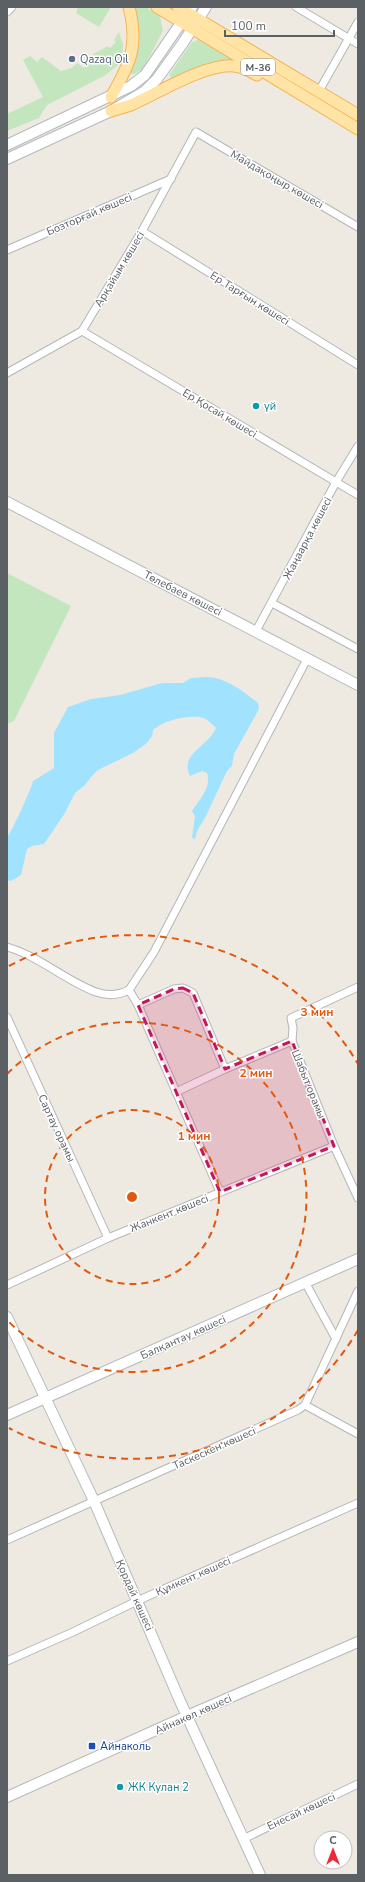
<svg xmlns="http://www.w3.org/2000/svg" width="365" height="1882" font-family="'Nunito Sans',sans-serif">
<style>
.green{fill:#c4e6be}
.water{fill:#a1e3ff}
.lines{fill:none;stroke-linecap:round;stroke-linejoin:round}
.street-casing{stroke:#b3b6ba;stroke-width:9}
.secondary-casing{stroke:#b4b9bd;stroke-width:12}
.primary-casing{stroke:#f5b254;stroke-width:13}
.street{stroke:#fff;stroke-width:7}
.secondary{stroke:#fff;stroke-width:10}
.primary{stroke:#ffe4a6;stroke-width:11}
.marked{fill:#c2185b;fill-opacity:0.2;stroke:#c2185b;stroke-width:3;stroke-dasharray:8 5;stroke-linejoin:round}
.ring{fill:none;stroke:#e15910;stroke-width:2;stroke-dasharray:7 5}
.service-dot{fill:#5c6f8a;stroke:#fff;stroke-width:1.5}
.culture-dot{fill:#0f9aa8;stroke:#fff;stroke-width:1.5}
.transit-dot{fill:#1a4fb4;stroke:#fff;stroke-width:1.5}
.labels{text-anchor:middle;stroke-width:3;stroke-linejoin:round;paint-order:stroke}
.shield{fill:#fff;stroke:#8c9092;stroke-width:1}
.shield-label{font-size:10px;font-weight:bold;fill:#5b6064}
.service-label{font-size:11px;fill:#4e5e75;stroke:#fff;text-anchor:start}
.street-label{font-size:11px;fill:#5b6064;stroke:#fff}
.culture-label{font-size:11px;fill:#0d838f;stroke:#fff;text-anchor:start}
.transit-label{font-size:11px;fill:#164399;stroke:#fff;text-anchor:start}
.centre{fill:#e15910;stroke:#fff;stroke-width:2}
.ring-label{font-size:12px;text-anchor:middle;font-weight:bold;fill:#e15910;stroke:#fff;stroke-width:3;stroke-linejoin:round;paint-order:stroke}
</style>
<rect width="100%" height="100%" fill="#eeeae2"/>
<g class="green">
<polygon points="78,7 111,7 99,27 76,13"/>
<polygon points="132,7 146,7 160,16 163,31 143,69 134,74 128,73"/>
<polygon points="119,32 123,44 122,62 104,76 47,105 39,118 7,131 7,114 43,97 23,60 30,56 37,62 42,57 61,71 71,68 78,63 83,68 96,59 93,54 108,46 110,48 116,42 114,40"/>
<path d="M 201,39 L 241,62 C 216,55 194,69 172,79 L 169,75 L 192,42 Z"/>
<polygon points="7,573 71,606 14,721 7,724"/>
</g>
<path class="water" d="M 206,677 C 225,677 243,691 258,703 L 259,709 L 234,754 L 232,766 L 227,771 L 206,816 L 197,831 L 195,839 L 192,838 L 195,816 L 192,811 C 199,800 212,787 207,773 L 202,771 L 190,776 C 179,754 208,747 216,728 C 213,725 208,720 204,718 C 190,714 164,720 153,730 L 152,736 L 147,743 L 133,753 L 98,770 L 91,777 L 85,785 L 75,793 L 65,813 L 44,844 L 32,846 L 27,849 L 21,875 L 11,881 L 7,880 L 7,837 C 11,834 32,787 33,781 L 54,768 L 54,733 L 68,707 L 91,699 L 120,695 L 162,683 L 183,683 L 191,678 Z"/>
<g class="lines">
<g class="street-casing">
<g id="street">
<polyline points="296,7 358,44"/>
<polyline points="7,12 12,7"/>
<polyline points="319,91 358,22"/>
<polyline points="142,231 358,365"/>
<polyline points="7,250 171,179"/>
<polyline points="82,331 358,495"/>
<polyline points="7,373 82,331 142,231 196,132 358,227"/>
<polyline points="272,603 358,649"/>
<polyline points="256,631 336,482 358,446"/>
<path d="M 7,947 C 39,956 66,981 96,992 C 107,996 119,995 129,990 L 138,1005 L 174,989 L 183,988 L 193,993 L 225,1069"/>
<polyline points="129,990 154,952 307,659"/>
<polyline points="138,1005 220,1192"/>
<polyline points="7,1017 108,1238"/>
<polyline points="292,1041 293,1028 291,1018 358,987"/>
<polyline points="176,1092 225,1069 292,1041 334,1146 358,1198"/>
<polyline points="305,1282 336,1339"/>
<polyline points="7,1285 108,1238 334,1146"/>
<polyline points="305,1405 358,1434"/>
<polyline points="7,1540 298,1410 305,1405 358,1291"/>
<polyline points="7,1661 73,1632 137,1601 358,1503"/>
<polyline points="243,1839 358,1784"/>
</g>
</g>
<g class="secondary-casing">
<g id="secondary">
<polyline points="7,145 131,86 145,75 192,7"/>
<polyline points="7,159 111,111 145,91 157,79 183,43 206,7"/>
<polyline points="7,502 358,685"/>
<polyline points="7,1317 94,1501 180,1701 260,1875"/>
<polyline points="7,1415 358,1259"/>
<polyline points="7,1797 187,1716 358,1642"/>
</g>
</g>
<g class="primary-casing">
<g id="primary">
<polyline points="157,7 358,129"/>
<polyline points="178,7 358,115"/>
<path d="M 111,97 C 130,64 139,46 129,7"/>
<path d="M 111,111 C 117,109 125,107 131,105 C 158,93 206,63 234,66 C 243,67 250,71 257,75"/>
</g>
</g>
<use href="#street" class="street"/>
<use href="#secondary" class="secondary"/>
<use href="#primary" class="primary"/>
</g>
<path class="marked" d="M 183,988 L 193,993 L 225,1069 L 292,1041 L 334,1146 L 220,1192 L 138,1005 L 174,989 Z"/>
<g class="ring">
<circle cx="132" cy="1197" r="87"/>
<path d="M7 1074A175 175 0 1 1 7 1320"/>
<path d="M358 1330A262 262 0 0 1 9 1428M9 966A262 262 0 0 1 358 1064"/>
</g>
<circle class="service-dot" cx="72" cy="59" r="4"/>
<g class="culture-dot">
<circle cx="256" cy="406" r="4"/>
<circle cx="120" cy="1787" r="4"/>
</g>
<rect class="transit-dot" x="88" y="1742" width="8" height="8" rx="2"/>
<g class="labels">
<rect class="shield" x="241" y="59" width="34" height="16" rx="3"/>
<g class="shield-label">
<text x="258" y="71">M-36</text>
</g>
<g class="service-label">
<text x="80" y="63">Qazaq Oil</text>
</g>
<g class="street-label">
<text transform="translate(277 179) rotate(30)" y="4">Майдақоңыр көшесі</text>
<text transform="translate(89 214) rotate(-23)" y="4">Бозторғай көшесі</text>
<text transform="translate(119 269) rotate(-59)" y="4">Арқайым көшесі</text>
<text transform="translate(250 298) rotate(32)" y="4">Ер Тарғын көшесі</text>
<text transform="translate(220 413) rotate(31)" y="4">Ер Қосай көшесі</text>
<text transform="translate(307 538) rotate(-62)" y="4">Жаңаарқа көшесі</text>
<text transform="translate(183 593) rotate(27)" y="4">Төлебаев көшесі</text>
<text transform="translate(309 1084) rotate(68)" y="4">Шабыт орамы</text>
<text transform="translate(57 1128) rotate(65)" y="4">Сартау орамы</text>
<text transform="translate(169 1213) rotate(-22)" y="4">Жанкент көшесі</text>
<text transform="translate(183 1337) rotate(-24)" y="4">Балқантау көшесі</text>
<text transform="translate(214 1448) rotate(-24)" y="4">Таскескен көшесі</text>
<text transform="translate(193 1576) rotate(-24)" y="4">Құмкент көшесі</text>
<text transform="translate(135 1595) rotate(66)" y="4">Қордай көшесі</text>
<text transform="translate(193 1714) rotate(-24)" y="4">Айнакөл көшесі</text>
<text transform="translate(301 1811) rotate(-25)" y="4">Енесай көшесі</text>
</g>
<g class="culture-label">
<text x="264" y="410">үй</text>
<text x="128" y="1791">ЖК Кулан 2</text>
</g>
<g class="transit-label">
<text x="100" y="1750">Айнаколь</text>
</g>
</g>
<circle cx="132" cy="1197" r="6" class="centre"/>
<g class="ring-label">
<text x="317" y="1016">3 мин</text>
<text x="256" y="1077">2 мин</text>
<text x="194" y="1140">1 мин</text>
</g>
<rect width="365" height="1882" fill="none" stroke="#5b6064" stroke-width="16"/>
<g transform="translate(333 1850)"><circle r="19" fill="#ffffff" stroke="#bdbfc1"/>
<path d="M0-3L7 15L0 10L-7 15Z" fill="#ee2935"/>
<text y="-6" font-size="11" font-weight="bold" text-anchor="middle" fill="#5b6064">С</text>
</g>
<path d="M225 30v6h109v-6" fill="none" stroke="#5b6064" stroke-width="2"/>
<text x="231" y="30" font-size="12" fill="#5b6064" stroke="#ffffff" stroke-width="3" paint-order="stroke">100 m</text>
</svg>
